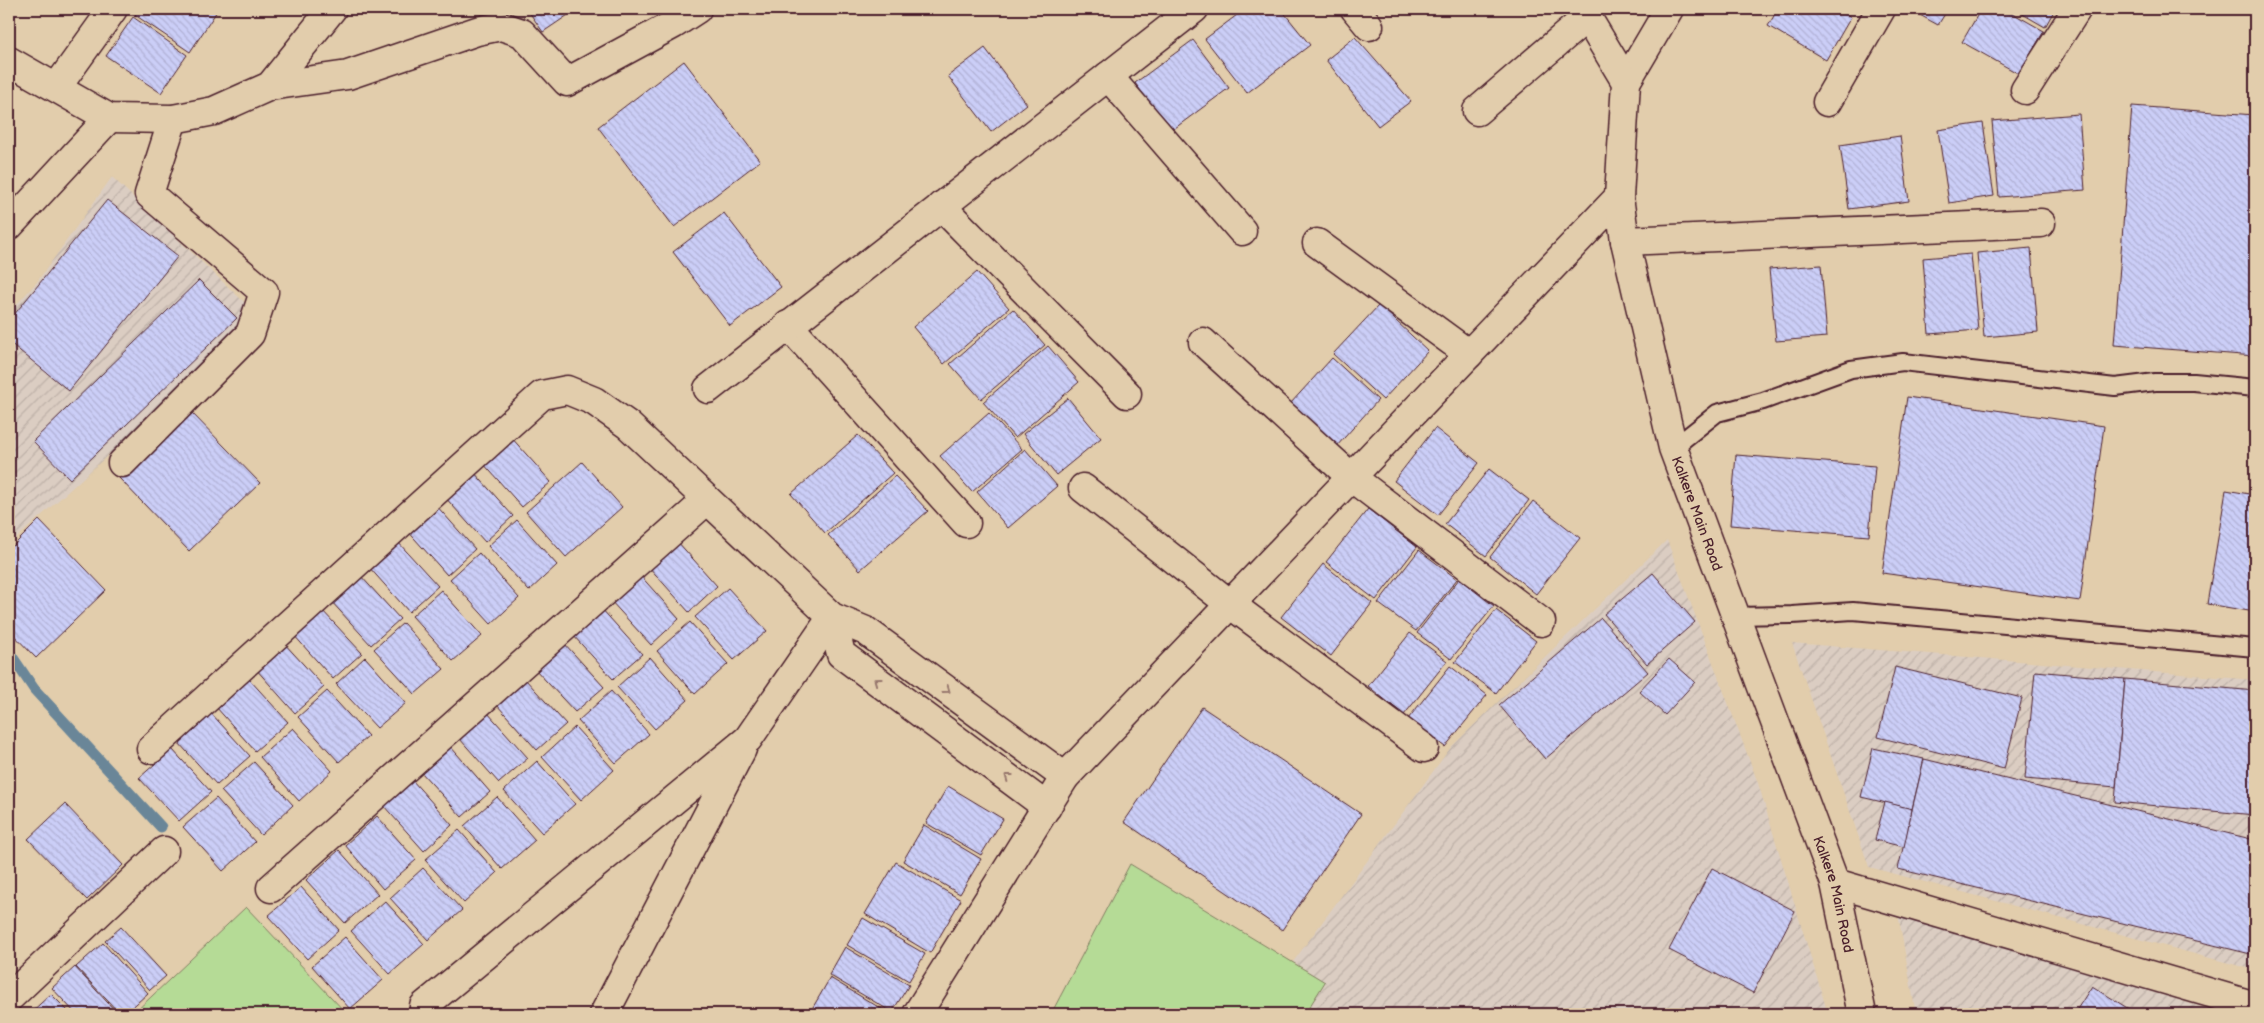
<svg xmlns="http://www.w3.org/2000/svg" width="2264" height="1023" font-family="'Balsamiq Sans',sans-serif">
<style>
.industrial{fill:url(#industrial-furrows)}
.green{fill:#b5db96;stroke:#807d60}
.lines{fill:none;stroke-linecap:round;stroke-linejoin:round}
.stream{stroke:#6a8698;stroke-width:11}
.building{fill:url(#building-back-hatch);stroke:#4a1f2b}
.service-casing{stroke:#4a1f2b;stroke-width:20}
.minor-casing{stroke:#4a1f2b;stroke-width:31}
.tertiary-casing{stroke:#4a1f2b;stroke-width:31}
.service{stroke:#e2cdac;stroke-width:16}
.minor{stroke:#e2cdac;stroke-width:28}
.tertiary{stroke:#e2cdac;stroke-width:28}
.oneway{stroke:#96766c}
.labels{text-anchor:middle;stroke-width:4;stroke-linejoin:round;paint-order:stroke}
.street-label{font-size:14px;fill:#4a1f2b;stroke:#e2cdac}
</style>
<defs>
<pattern id="industrial-furrows" width="10" height="10" patternUnits="userSpaceOnUse" patternTransform="scale(1.25)"><rect width="10" height="10" fill="#dbcdc2"/><path d="M-1 1l2-2M0 10L10 0M9 11l2-2" fill="none" stroke="#bdb0a7"/></pattern>
<pattern id="building-back-hatch" width="6" height="6" patternUnits="userSpaceOnUse" patternTransform="scale(1.25)"><rect width="6" height="6" fill="#cbcef7"/><path d="M-1 5l2 2M0 0l6 6M5-1l2 2" fill="none" stroke="#b0b0d4"/></pattern>
</defs>
<rect width="100%" height="100%" fill="#e2cdac"/>
<filter id="ink" filterUnits="userSpaceOnUse"><feTurbulence type="fractalNoise" baseFrequency=".02" numOctaves="2"/><feDisplacementMap in="SourceGraphic" scale="10" xChannelSelector="R" yChannelSelector="G"/><feConvolveMatrix kernelMatrix="1 2 1 2 8 2 1 2 1" color-interpolation-filters="sRGB"/></filter>
<g filter="url(#ink)">
<g class="industrial">
<polygon points="112,177 260,317 9,545 9,313 37,282"/>
<polygon points="1667,540 1758,783 1828,1014 1305,1014 1325,982 1293,962 1451,747"/>
<polygon points="1792,643 2255,680 2255,970 1869,867"/>
<polygon points="1898,914 2224,1014 1916,1014"/>
</g>
<g class="green">
<polygon points="1130,864 1325,982 1305,1014 1051,1014"/>
<polygon points="246,907 347,1014 133,1014"/>
</g>
<g class="lines">
<polyline class="stream" points="9,652 34,689 161,827"/>
</g>
<g class="building">
<polygon points="139,9 215,9 217,11 190,52 135,15"/>
<polygon points="527,9 577,9 543,32"/>
<polygon points="1245,9 1281,9 1310,45 1247,93 1205,39"/>
<polygon points="1778,9 1837,9 1851,17 1826,60 1768,26"/>
<polygon points="1909,9 1948,9 1938,25"/>
<polygon points="1981,9 2005,9 2044,31 2019,74 1962,42"/>
<polygon points="2014,9 2055,9 2045,27"/>
<polygon points="133,17 187,55 161,93 106,56"/>
<polygon points="1355,37 1411,101 1378,126 1326,60"/>
<polygon points="1193,40 1229,88 1171,131 1135,83"/>
<polygon points="985,48 1027,104 991,132 948,76"/>
<polygon points="684,61 760,161 674,227 598,127"/>
<polygon points="2132,106 2255,115 2255,356 2114,345"/>
<polygon points="2079,114 2085,190 1999,197 1992,121"/>
<polygon points="1983,123 1994,196 1949,203 1938,130"/>
<polygon points="1900,136 1909,201 1849,209 1840,145"/>
<polygon points="107,200 178,256 69,391 9,342 9,321"/>
<polygon points="724,213 781,287 730,326 673,252"/>
<polygon points="2031,248 2038,332 1984,337 1977,253"/>
<polygon points="1971,254 1978,330 1929,334 1923,258"/>
<polygon points="1821,265 1827,337 1776,341 1769,269"/>
<polygon points="977,272 1009,308 944,364 913,327"/>
<polygon points="199,280 237,318 70,479 33,441"/>
<polygon points="1379,305 1428,351 1383,400 1333,354"/>
<polygon points="1013,309 1045,345 981,399 950,364"/>
<polygon points="1048,346 1079,382 1015,438 983,402"/>
<polygon points="1332,358 1378,400 1336,447 1290,404"/>
<polygon points="1907,397 2104,426 2080,601 1882,573"/>
<polygon points="1068,398 1101,438 1056,475 1023,434"/>
<polygon points="190,411 260,483 189,551 119,478"/>
<polygon points="989,413 1022,449 972,492 940,456"/>
<polygon points="1435,428 1479,463 1438,515 1394,481"/>
<polygon points="858,435 893,473 825,533 791,494"/>
<polygon points="510,436 551,482 522,507 482,462"/>
<polygon points="1025,449 1057,486 1008,528 977,492"/>
<polygon points="1736,455 1875,466 1869,536 1730,525"/>
<polygon points="582,462 622,507 566,557 526,512"/>
<polygon points="1489,469 1529,500 1486,556 1445,524"/>
<polygon points="473,471 513,516 485,542 444,496"/>
<polygon points="895,476 928,511 860,570 828,535"/>
<polygon points="2226,490 2255,495 2255,612 2207,604"/>
<polygon points="1533,501 1580,538 1536,594 1490,557"/>
<polygon points="435,504 475,549 447,575 406,529"/>
<polygon points="1368,509 1417,547 1376,600 1326,562"/>
<polygon points="39,520 106,590 36,658 9,630 9,550"/>
<polygon points="517,520 557,565 529,591 488,546"/>
<polygon points="397,541 438,586 409,612 368,566"/>
<polygon points="677,541 717,586 689,612 648,566"/>
<polygon points="1419,550 1457,579 1416,631 1378,603"/>
<polygon points="479,553 519,598 491,624 450,579"/>
<polygon points="1323,564 1372,603 1331,656 1281,617"/>
<polygon points="1653,573 1695,622 1647,664 1604,614"/>
<polygon points="359,574 400,619 371,645 330,600"/>
<polygon points="639,574 679,619 651,645 610,600"/>
<polygon points="1459,579 1494,606 1451,659 1417,633"/>
<polygon points="728,588 767,631 734,660 695,617"/>
<polygon points="441,590 482,636 453,661 412,616"/>
<polygon points="601,608 642,654 613,679 572,634"/>
<polygon points="321,609 362,653 333,679 293,634"/>
<polygon points="1496,610 1536,641 1496,693 1455,662"/>
<polygon points="1601,618 1648,672 1545,759 1499,705"/>
<polygon points="690,622 728,664 695,694 657,651"/>
<polygon points="403,623 444,669 415,694 374,649"/>
<polygon points="1410,633 1447,661 1404,715 1368,686"/>
<polygon points="283,642 324,687 295,713 255,668"/>
<polygon points="563,642 604,687 575,712 534,668"/>
<polygon points="365,657 406,703 377,728 336,684"/>
<polygon points="650,657 688,700 655,729 617,687"/>
<polygon points="1669,659 1695,682 1665,715 1639,691"/>
<polygon points="1450,666 1487,695 1445,747 1408,719"/>
<polygon points="1895,667 2022,698 2004,769 1878,737"/>
<polygon points="2035,671 2125,679 2116,787 2025,779"/>
<polygon points="249,679 288,722 255,751 216,707"/>
<polygon points="525,679 566,724 537,750 497,705"/>
<polygon points="2125,679 2255,691 2255,815 2115,802"/>
<polygon points="327,691 368,736 339,762 298,717"/>
<polygon points="611,691 649,734 616,763 578,721"/>
<polygon points="1202,707 1361,814 1282,930 1124,822"/>
<polygon points="210,712 250,756 217,785 178,742"/>
<polygon points="487,712 528,758 499,783 459,738"/>
<polygon points="575,727 614,770 581,800 542,757"/>
<polygon points="293,728 332,771 299,801 260,757"/>
<polygon points="450,746 490,792 462,817 421,772"/>
<polygon points="1873,748 1924,759 1912,809 1861,797"/>
<polygon points="172,749 211,792 179,821 139,778"/>
<polygon points="1924,759 2255,840 2255,955 1898,869"/>
<polygon points="537,761 575,804 542,833 504,791"/>
<polygon points="254,762 293,805 261,835 221,791"/>
<polygon points="412,780 452,825 424,851 383,805"/>
<polygon points="948,786 1003,819 981,855 926,823"/>
<polygon points="497,797 535,840 502,869 464,826"/>
<polygon points="216,798 255,842 223,871 183,827"/>
<polygon points="1885,802 1912,809 1904,847 1875,840"/>
<polygon points="65,804 123,865 87,900 28,839"/>
<polygon points="377,816 416,860 383,889 345,845"/>
<polygon points="924,825 981,859 960,894 903,861"/>
<polygon points="459,830 497,873 464,903 425,860"/>
<polygon points="339,850 378,894 345,923 306,880"/>
<polygon points="896,862 961,900 930,953 865,914"/>
<polygon points="423,868 462,910 428,940 390,898"/>
<polygon points="1712,868 1795,911 1753,993 1669,950"/>
<polygon points="301,887 339,930 307,959 268,916"/>
<polygon points="385,901 424,944 390,974 351,931"/>
<polygon points="863,918 925,954 909,981 847,945"/>
<polygon points="121,927 166,976 150,990 105,941"/>
<polygon points="345,937 383,980 350,1009 312,966"/>
<polygon points="103,943 148,993 125,1014 120,1014 76,967"/>
<polygon points="845,947 909,985 892,1012 829,975"/>
<polygon points="75,967 118,1014 76,1014 52,988"/>
<polygon points="830,978 890,1014 809,1014"/>
<polygon points="2092,986 2137,1014 2074,1014"/>
<polygon points="51,994 71,1014 29,1014"/>
</g>
<g class="lines">
<g class="service-casing">
<g id="service">
<polyline points="1673,448 1717,413 1763,401 1851,369 1903,362 2115,387 2155,382 2194,382 2255,388"/>
<polyline points="1735,616 1792,615 1853,611 2255,648"/>
</g>
</g>
<g class="minor-casing">
<g id="minor">
<polyline points="1355,9 1369,26"/>
<polyline points="9,61 109,118 173,119 214,111 270,86 332,9"/>
<polyline points="1108,76 1242,231"/>
<polyline points="1626,82 1669,9"/>
<polyline points="270,86 348,75 477,31 501,26 522,33 567,82 674,24 697,9"/>
<polyline points="57,87 113,9"/>
<polyline points="2025,90 2077,9"/>
<polyline points="1827,102 1881,9"/>
<polyline points="1477,111 1587,17"/>
<polyline points="941,206 1127,394"/>
<polyline points="9,226 109,118"/>
<polyline points="1625,241 2041,223"/>
<polyline points="1317,243 1469,354"/>
<polyline points="788,325 966,523"/>
<polyline points="1203,342 1351,477 1541,622"/>
<polyline points="708,389 1194,9"/>
<polyline points="122,463 250,334 264,292 149,194 173,119"/>
<polyline points="1083,488 1230,604 1424,748"/>
<polyline points="832,617 841,654 1047,807"/>
<polyline points="151,749 542,395 567,390 594,401 628,425 832,617 866,631 1065,777"/>
<polyline points="1835,883 2255,1006"/>
<polyline points="271,888 707,500"/>
<polyline points="9,998 164,851"/>
<polyline points="424,1006 748,739 832,617"/>
<polyline points="604,1014 742,749"/>
<polyline points="917,1014 1065,777 1619,197"/>
</g>
</g>
<g class="tertiary-casing">
<g id="tertiary">
<path id="s1" d="M 1579,9 L 1587,17 L 1626,82 L 1619,197 L 1625,241 L 1673,448 L 1835,883 L 1862,1014"/>
</g>
</g>
<use href="#service" class="service"/>
<use href="#minor" class="minor"/>
<use href="#tertiary" class="tertiary"/>
</g>
<defs><path id="oneway-chevron" d="M-2-3.5L2.5 0L-2 3.5" fill="none" stroke-width="1.6" stroke-linecap="round" stroke-linejoin="round" transform="scale(1.25)"/></defs>
<g class="oneway">
<use href="#oneway-chevron" transform="translate(877 681) rotate(-144)"/>
<use href="#oneway-chevron" transform="translate(947 690) rotate(36)"/>
<use href="#oneway-chevron" transform="translate(1008 777) rotate(-143)"/>
</g>
</g>
<g class="labels">
<g class="street-label">
<text dy="5" stroke="none"><textPath href="#s1" startOffset="529">Kalkere Main Road</textPath></text>
<text dy="5" stroke="none"><textPath href="#s1" startOffset="934">Kalkere Main Road</textPath></text>
</g>
</g>
<rect width="2264" height="1023" fill="none" stroke="#e2cdac" stroke-width="30"/>
<rect x="15" y="15" width="2234" height="993" fill="none" stroke="#4a1f2b" stroke-width="2" filter="url(#ink)"/>
</svg>
